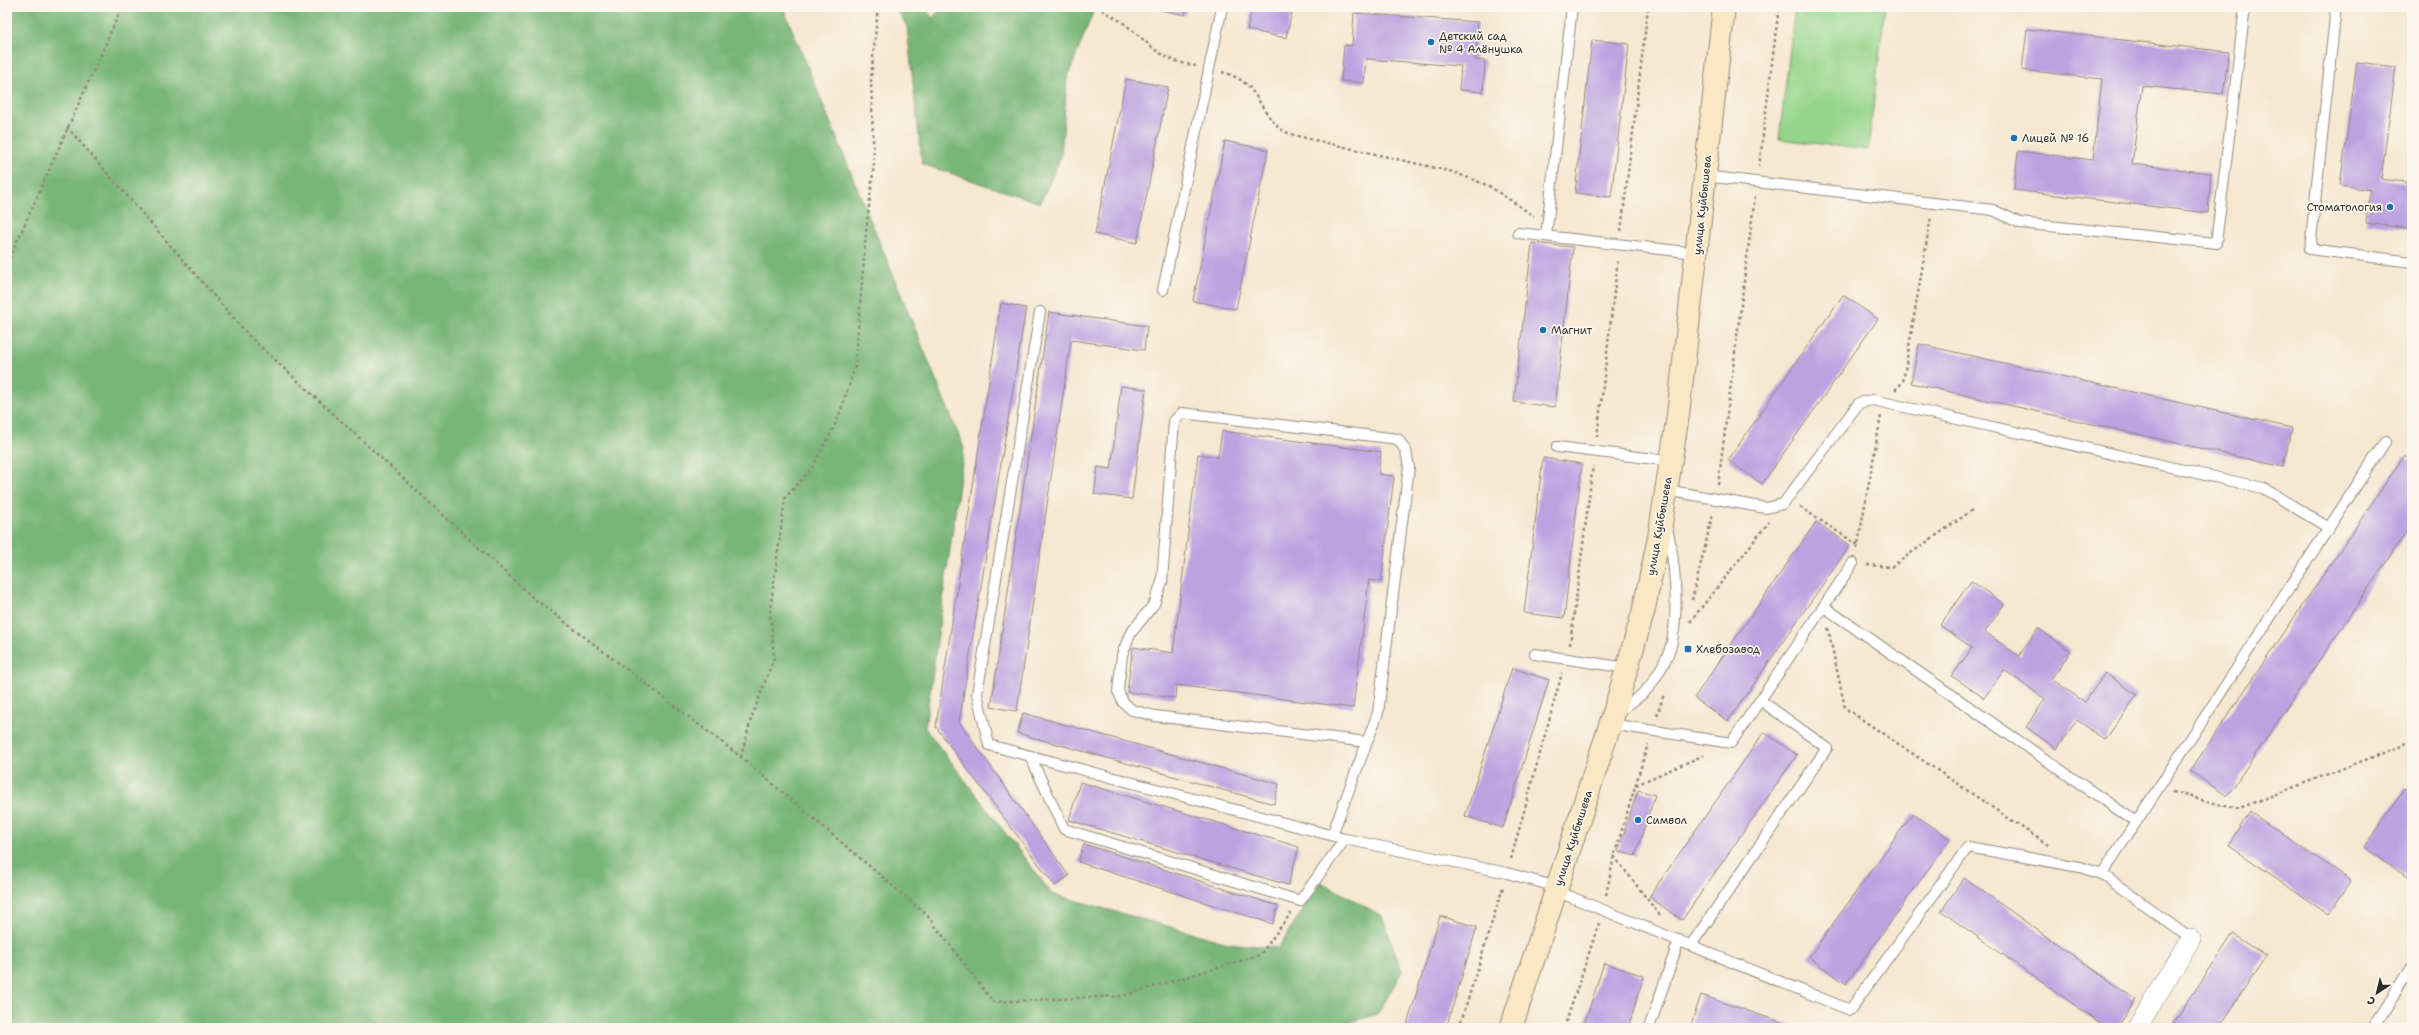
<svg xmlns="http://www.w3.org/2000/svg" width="2419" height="1035" font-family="'Shantell Sans',sans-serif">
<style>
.green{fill:#95d58b;stroke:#60805b}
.forest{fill:#78b677;stroke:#527051}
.building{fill:#bba2e1}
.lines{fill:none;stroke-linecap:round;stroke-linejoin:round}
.lane-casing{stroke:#90897e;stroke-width:12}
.street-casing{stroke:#90897e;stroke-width:20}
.secondary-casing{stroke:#90897e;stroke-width:24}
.path{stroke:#90897e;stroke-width:2.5;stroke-dasharray:3 3;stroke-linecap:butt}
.lane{stroke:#fff;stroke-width:10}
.street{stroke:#fff;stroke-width:19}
.secondary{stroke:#fae7c3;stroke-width:22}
.poi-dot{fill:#1f6fb2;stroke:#fbf7ec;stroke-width:1.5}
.labels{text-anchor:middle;stroke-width:3.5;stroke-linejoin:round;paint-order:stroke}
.poi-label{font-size:11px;fill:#2b2b2b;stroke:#fbf7ec;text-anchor:start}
.street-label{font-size:11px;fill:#2b2b2b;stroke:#fbf7ec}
</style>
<rect width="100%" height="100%" fill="#fbf7ec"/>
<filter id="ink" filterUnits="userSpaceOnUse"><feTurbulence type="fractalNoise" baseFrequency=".025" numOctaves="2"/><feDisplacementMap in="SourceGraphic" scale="8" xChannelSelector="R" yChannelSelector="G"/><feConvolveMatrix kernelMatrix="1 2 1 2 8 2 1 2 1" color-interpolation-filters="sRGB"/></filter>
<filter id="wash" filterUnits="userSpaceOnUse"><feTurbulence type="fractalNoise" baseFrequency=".012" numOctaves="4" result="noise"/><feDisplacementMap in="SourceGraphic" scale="16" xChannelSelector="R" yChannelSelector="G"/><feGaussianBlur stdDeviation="0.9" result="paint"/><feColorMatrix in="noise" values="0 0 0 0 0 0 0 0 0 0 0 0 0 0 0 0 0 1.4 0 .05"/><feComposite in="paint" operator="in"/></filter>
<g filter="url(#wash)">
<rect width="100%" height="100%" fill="#f6e7d0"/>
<polygon class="green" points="1795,7 1885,7 1868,150 1779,139"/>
<g class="forest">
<polygon points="7,7 783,7 964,448 925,728 1052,894 1228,943 1278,948 1321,882 1382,916 1402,971 1378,1014 1330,1028 7,1028"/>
<polygon points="896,7 923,7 933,18 942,7 1095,7 1067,79 1061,157 1040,203 922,164 907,27"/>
</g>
<g id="blocks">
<g class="building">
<polygon points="1147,7 1187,7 1185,15"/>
<polygon points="1252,7 1293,7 1286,38 1247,30"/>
<polygon points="1354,13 1478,22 1475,60 1485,61 1483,92 1459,90 1461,66 1366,59 1364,83 1341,81 1344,45 1352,46"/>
<polygon points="2027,29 2229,52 2223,94 2142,86 2132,164 2211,173 2208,213 2014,190 2018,151 2093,160 2102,79 2022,70"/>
<polygon points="1592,40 1629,44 1611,197 1575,193"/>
<polygon points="2357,62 2396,67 2381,179 2412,183 2412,229 2366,223 2370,190 2340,185"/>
<polygon points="1126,79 1168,87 1137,243 1095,234"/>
<polygon points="1225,141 1268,150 1236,309 1193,301"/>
<polygon points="1532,243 1573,247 1555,407 1514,402"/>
<polygon points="1843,295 1878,319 1762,484 1728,460"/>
<polygon points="1001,303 1026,308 959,722 1069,876 1055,886 936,727"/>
<polygon points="1049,312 1147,326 1144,350 1071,340 1017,711 991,707"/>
<polygon points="1919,344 2292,428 2283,467 1911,383"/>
<polygon points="1121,386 1146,389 1132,499 1094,494 1098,467 1111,469"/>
<polygon points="1222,431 1381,452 1378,474 1394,476 1381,582 1369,580 1353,708 1176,685 1175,698 1127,692 1133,647 1173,653 1198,454 1218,457"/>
<polygon points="2404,456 2412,461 2412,524 2227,796 2190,771"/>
<polygon points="1543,458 1582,464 1564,618 1524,613"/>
<polygon points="1816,522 1850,545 1728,721 1694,698"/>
<polygon points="1971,581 2004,604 1985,632 2019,656 2038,628 2071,651 2051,679 2085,702 2105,673 2137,695 2105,740 2077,720 2057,749 2026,727 2045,699 2004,670 1984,698 1952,676 1972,648 1940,625"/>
<polygon points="1512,668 1549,680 1503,828 1465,816"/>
<polygon points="1023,713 1279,784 1274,804 1017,733"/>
<polygon points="1764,732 1797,755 1682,920 1649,897"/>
<polygon points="1080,782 1299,847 1288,885 1069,820"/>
<polygon points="2405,788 2412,793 2412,875 2410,879 2364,847"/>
<polygon points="1638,790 1655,795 1635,856 1618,851"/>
<polygon points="2250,812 2351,881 2329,914 2228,845"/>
<polygon points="1913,813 1950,839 1846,984 1809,957"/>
<polygon points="1084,844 1278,906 1273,924 1078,862"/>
<polygon points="1964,878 2136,1000 2117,1028 2107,1028 1941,911"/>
<polygon points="1440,916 1477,927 1446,1028 1406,1028"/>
<polygon points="2233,934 2266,956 2218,1028 2170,1028"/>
<polygon points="1604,963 1644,976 1628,1028 1583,1028"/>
<polygon points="1701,995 1798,1028 1690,1028"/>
</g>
</g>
</g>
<g filter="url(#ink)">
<use href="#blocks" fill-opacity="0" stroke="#90897e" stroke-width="1"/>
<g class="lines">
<g class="lane-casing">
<g id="lane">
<polyline points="2336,7 2310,249 2412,262"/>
<polyline points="1705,176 1993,210 2020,223 2216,243 2245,7"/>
<polyline points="1518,233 1696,253"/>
<polyline points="1546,236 1572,7"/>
<polyline points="1163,290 1222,7"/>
<polyline points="1040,312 977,694 989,745 1345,839 1507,873 1557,887"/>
<polyline points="1557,447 1671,461"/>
<polyline points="1666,490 1766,508 1783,504 1859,403 1873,400 2263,488 2329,528"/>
<polyline points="1824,607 2136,822"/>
<polyline points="1535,654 1627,668"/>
<path d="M 1618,712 C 1630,703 1646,694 1654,680 C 1661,669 1670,653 1672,641 C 1679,607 1675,561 1667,528"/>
<polyline points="1610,724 1731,743 1853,563"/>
<polyline points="1030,756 1064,829 1300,901 1345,839"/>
<polyline points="1332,835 1378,713 1409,467 1406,451 1398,439 1182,413 1174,421 1162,582 1154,604 1130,634 1122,655 1118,691 1123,702 1132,710 1155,716 1367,742"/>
<polyline points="2102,874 2385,442"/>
<polyline points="1556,891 1850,1010 1968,847 2080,867 2102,874 2191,939"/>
<polyline points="1691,945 1827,748 1760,700"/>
<polyline points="1649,1028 1679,940"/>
<polyline points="2373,1028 2412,967"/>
</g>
</g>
<g class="street-casing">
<polyline id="street" points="2137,1028 2191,939"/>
</g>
<g class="secondary-casing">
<polyline id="secondary" points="1511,1028 1613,716 1643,613 1659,537 1678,415 1724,7"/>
</g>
<g class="path">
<path d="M 1097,7 C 1106,13 1117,18 1126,25 C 1154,47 1157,59 1196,66"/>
<path d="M 1222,72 C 1260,82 1256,109 1282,130 C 1286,133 1292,134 1297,136 L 1453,172 L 1489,186 L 1534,216"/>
<polyline points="67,127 251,338 531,596 741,757 927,915 993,1002 1122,996 1260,955 1291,913"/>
<polyline points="1759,167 1779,7"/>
<polyline points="1621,231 1648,7"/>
<polyline points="7,264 122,7"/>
<polyline points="1895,390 1903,382 1931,216"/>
<polyline points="1597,437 1618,259"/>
<polyline points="1718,485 1755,196"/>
<polyline points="1800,507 1858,545"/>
<polyline points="1857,549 1881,416"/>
<polyline points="1867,565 1891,567 1974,509"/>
<polyline points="1692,600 1713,513"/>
<polyline points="1690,622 1769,522"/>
<polyline points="1828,628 1845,708 2048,845"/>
<polyline points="1570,645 1593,466"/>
<polyline points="1657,716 1664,694"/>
<polyline points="741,757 751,719 774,658 770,611 785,498 812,468 837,421 855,367 866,232 874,164 871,79 878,7"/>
<polyline points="1636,785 1704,755"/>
<polyline points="2172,792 2237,809 2412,742"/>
<polyline points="1614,856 1661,917"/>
<polyline points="1511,859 1562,673"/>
<polyline points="1606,895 1614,856 1648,744"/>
<polyline points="1459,1028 1503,887"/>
<polyline points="1564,1028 1599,923"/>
</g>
<use href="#lane" class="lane"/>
<use href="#street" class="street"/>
<use href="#secondary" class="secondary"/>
</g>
</g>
<g class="poi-dot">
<circle cx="1431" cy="42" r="4"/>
<circle cx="2014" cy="138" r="4"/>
<circle cx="2390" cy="207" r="4"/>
<circle cx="1543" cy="330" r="4"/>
<rect x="1684" y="645" width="8" height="8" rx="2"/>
<circle cx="1638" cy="820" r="4"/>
</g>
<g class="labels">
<g class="poi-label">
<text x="1439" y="40">Детский сад<tspan x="1439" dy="13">№ 4 Алёнушка</tspan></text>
<text x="2022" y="142">Лицей № 16</text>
<text x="2382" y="211" text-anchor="end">Стоматология</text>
<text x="1551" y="334">Магнит</text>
<text x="1696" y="653">Хлебозавод</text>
<text x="1646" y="824">Символ</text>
</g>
<g class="street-label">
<text transform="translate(1702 205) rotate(-84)" y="4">улица Куйбышева</text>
<text transform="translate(1659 526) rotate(-80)" y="4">улица Куйбышева</text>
<text transform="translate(1573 838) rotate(-72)" y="4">улица Куйбышева</text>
</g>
</g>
<rect width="2419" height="1035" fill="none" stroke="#fbf7ec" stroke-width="24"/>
<g transform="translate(2377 993) rotate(215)" stroke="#fbf7ec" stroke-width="3" paint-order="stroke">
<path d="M0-3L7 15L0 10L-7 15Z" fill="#2b2b2b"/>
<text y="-6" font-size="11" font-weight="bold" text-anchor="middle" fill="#2b2b2b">С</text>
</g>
</svg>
